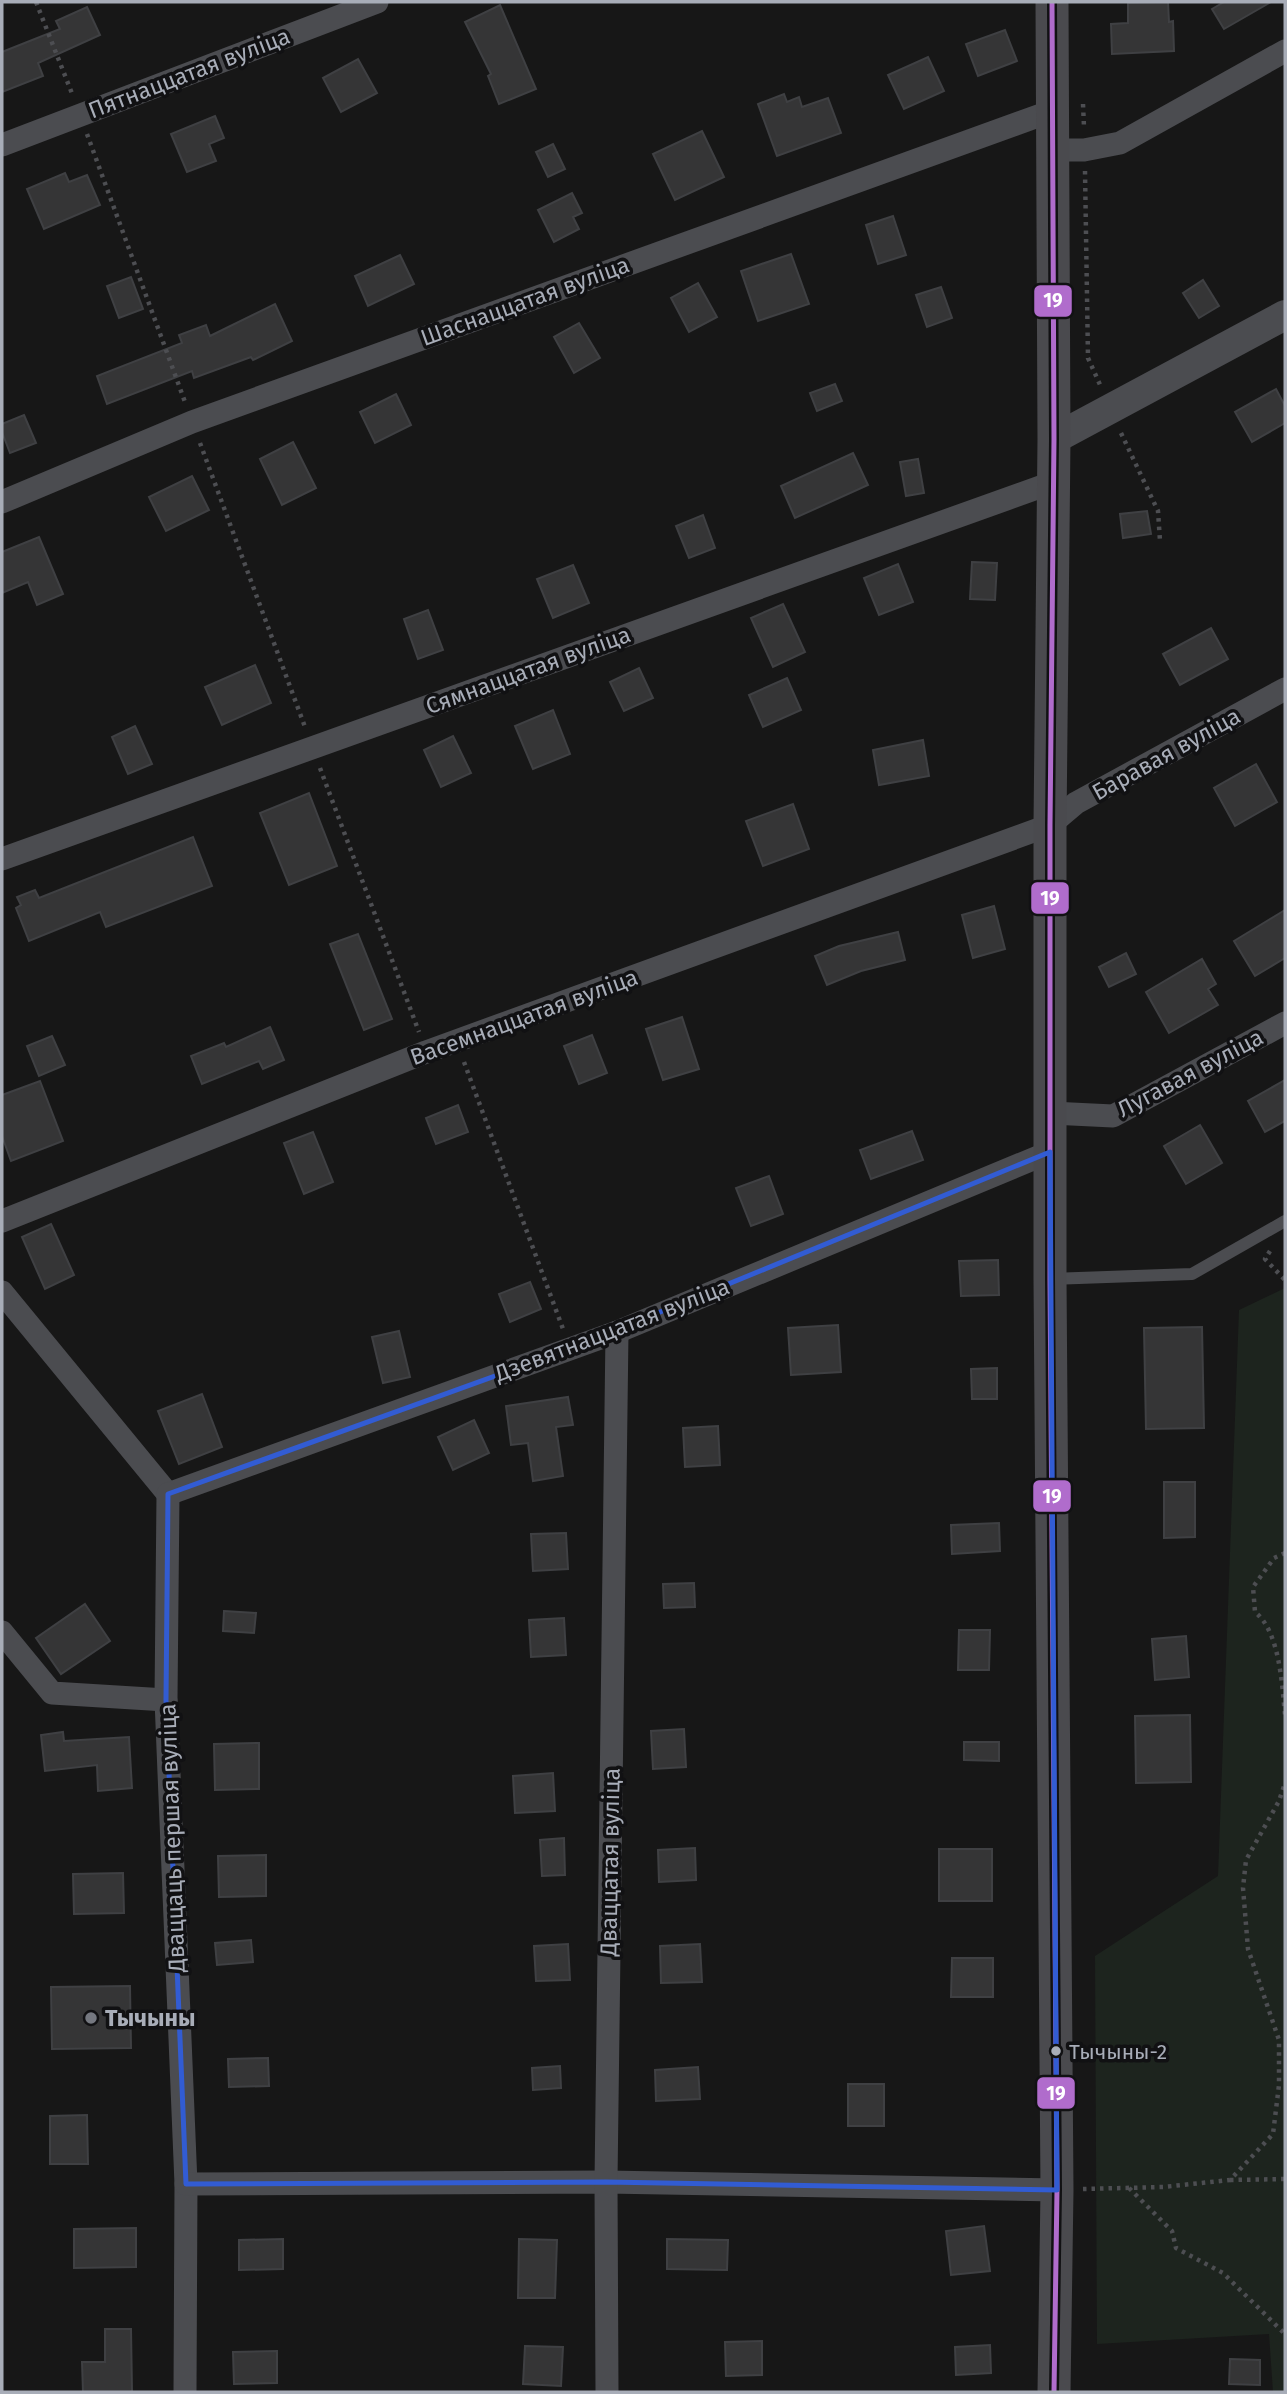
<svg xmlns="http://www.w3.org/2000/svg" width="1287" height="2394" font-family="'Fira Sans',sans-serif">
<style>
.green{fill:#1d241e}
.building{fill:#353536;stroke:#3f4043;stroke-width:2}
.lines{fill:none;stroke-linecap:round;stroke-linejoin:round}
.path{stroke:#4d4e52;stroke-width:4.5;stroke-dasharray:3.5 5;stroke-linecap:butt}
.service{stroke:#4b4c50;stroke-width:12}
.minor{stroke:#4b4c50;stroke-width:23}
.tertiary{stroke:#4b4c50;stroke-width:30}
.secondary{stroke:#4a4a4e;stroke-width:33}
.bus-1-casing{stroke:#111113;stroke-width:10}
.bus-1{stroke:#b06ccc;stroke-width:5}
.marked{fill:none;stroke:#325cd3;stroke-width:5;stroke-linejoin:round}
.poi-dot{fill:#757880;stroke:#111113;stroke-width:2.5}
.bus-dot{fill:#a8adb8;stroke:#111113;stroke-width:2.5}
.labels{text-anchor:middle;stroke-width:7;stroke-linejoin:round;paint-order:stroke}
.bus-label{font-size:21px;fill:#a8adb8;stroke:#111113;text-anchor:start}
.street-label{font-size:23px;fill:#a8adb8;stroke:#111113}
.poi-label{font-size:23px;font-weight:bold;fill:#a8adb8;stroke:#111113;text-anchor:start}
.line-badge{stroke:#111113;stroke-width:2.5}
.badge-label{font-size:19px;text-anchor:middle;font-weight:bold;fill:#fff}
</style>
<rect width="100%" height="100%" fill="#171717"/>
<polygon class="green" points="1285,1288 1285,2392 1273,2392 1269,2334 1097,2344 1095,1956 1218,1876 1239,1310"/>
<g class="building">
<polygon points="1159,2 1168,2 1169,22 1173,21 1174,51 1112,54 1111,24 1128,23 1128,3"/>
<polygon points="1224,2 1271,2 1224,29 1212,9"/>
<polygon points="500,5 536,89 499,104 488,76 491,74 465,22"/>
<polygon points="87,7 100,35 38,63 43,76 2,92 2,52 60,29 56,21"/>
<polygon points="1005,30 1017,61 978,76 966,44"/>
<polygon points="928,57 944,91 904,109 888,75"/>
<polygon points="358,59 377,93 341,112 323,78"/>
<polygon points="784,94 787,102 799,97 802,107 828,98 841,133 777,156 758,104"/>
<polygon points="215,116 224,138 209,144 216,161 187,172 171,134"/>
<polygon points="702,131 724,177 675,200 653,154"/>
<polygon points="553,144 565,169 548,177 536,152"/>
<polygon points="65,173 69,182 87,175 100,205 44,229 27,189"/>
<polygon points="572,193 582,213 573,217 579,229 554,242 538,210"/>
<polygon points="893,216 906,255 878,264 866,225"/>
<polygon points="791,254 809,304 758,321 741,271"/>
<polygon points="400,255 414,284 368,306 355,276"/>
<polygon points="131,277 143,309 119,318 107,286"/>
<polygon points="1203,280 1219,306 1199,318 1183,293"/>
<polygon points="698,283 717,317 689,332 671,298"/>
<polygon points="941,287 952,318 927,327 916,295"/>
<polygon points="275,304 292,341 253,360 251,357 194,378 192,371 107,404 97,376 182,343 179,335 206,325 210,336"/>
<polygon points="579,323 600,358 574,373 554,337"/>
<polygon points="835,384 842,401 817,411 810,393"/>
<polygon points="1276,389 1285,406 1285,423 1252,442 1235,412"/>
<polygon points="396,394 411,425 375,443 360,412"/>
<polygon points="24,415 36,443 10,453 2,432 2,424"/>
<polygon points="293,442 316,488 282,505 260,459"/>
<polygon points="853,453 868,485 795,518 781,486"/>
<polygon points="918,459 924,493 906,496 900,462"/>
<polygon points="192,476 209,510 166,531 149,497"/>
<polygon points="1147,511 1151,534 1123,538 1120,514"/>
<polygon points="703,515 715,548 689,558 676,526"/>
<polygon points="39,537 63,594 37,605 28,582 2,593 2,552"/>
<polygon points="972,562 997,563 995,600 970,599"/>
<polygon points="898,564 913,602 879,615 864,578"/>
<polygon points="573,565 589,603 553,618 537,579"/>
<polygon points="783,604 805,652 773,667 751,618"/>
<polygon points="428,610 443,650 418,659 404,619"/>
<polygon points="1211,628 1228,659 1180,685 1163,654"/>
<polygon points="255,665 271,703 222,725 205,687"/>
<polygon points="639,668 653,698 624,711 610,682"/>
<polygon points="787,678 801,710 763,727 749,695"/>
<polygon points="553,710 570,754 533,769 515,726"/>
<polygon points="135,726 152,764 128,774 112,737"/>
<polygon points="453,736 471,773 441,787 424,750"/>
<polygon points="923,740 929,776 879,785 873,750"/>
<polygon points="1256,764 1277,802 1235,826 1214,788"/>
<polygon points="309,793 337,866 289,885 260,813"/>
<polygon points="793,804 809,849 763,866 746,821"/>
<polygon points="193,837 212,886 106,927 100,912 29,941 16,908 21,905 17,897 35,890 39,898"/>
<polygon points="994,906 1005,949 973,958 962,915"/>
<polygon points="1285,910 1285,958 1255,976 1234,941"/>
<polygon points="898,932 905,960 861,971 827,985 815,956 839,946"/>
<polygon points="358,934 392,1019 364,1030 330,944"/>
<polygon points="1126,953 1136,974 1109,987 1099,967"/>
<polygon points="1202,959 1216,984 1208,989 1218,1005 1169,1033 1146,992"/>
<polygon points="682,1017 699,1069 663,1080 646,1029"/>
<polygon points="270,1027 284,1060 263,1069 259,1061 202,1084 191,1056 224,1043 226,1047"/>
<polygon points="592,1035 607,1073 579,1084 564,1046"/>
<polygon points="52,1036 65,1065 39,1076 27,1046"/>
<polygon points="1285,1080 1285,1121 1265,1132 1248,1101"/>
<polygon points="40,1081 63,1141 11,1161 2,1136 2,1095"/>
<polygon points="458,1105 468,1132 436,1144 426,1118"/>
<polygon points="1200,1125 1222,1163 1186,1184 1164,1146"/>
<polygon points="912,1131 923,1160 871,1179 860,1150"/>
<polygon points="313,1132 333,1182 304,1194 284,1143"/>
<polygon points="769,1176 783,1214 751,1226 736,1188"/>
<polygon points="51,1224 74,1275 45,1289 22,1237"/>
<polygon points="998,1260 999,1295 961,1296 959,1261"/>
<polygon points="530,1282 541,1309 510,1322 499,1294"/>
<polygon points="838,1325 841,1372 791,1375 788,1328"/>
<polygon points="1202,1327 1204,1428 1146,1429 1144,1328"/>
<polygon points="399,1331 410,1377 383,1383 372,1337"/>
<polygon points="997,1368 997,1399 972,1399 971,1369"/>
<polygon points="202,1394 222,1447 179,1464 158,1411"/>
<polygon points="568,1397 573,1425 556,1427 563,1476 533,1481 528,1443 511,1445 506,1406"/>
<polygon points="474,1420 489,1453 453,1470 438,1437"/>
<polygon points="718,1426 720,1465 685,1467 683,1428"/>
<polygon points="1164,1482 1195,1482 1195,1537 1164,1538"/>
<polygon points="999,1523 1000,1551 952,1554 951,1525"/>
<polygon points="566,1533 568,1569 533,1571 531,1534"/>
<polygon points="694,1583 695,1607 664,1608 663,1584"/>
<polygon points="85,1604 110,1641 61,1674 36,1638"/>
<polygon points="224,1611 256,1613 254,1633 223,1631"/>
<polygon points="564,1618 566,1655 531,1657 529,1620"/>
<polygon points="959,1630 990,1630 989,1670 958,1670"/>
<polygon points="1186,1636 1189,1677 1155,1680 1152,1639"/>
<polygon points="1190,1715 1191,1782 1136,1783 1135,1716"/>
<polygon points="684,1729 686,1767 653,1769 651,1731"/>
<polygon points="63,1732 64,1741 129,1737 132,1788 98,1791 97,1765 45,1771 41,1735"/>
<polygon points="964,1742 999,1742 999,1761 964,1760"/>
<polygon points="259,1743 259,1789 215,1790 214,1744"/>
<polygon points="553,1773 555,1811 515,1813 513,1776"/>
<polygon points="564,1838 565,1875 542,1876 540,1840"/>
<polygon points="695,1848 696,1880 659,1882 658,1850"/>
<rect x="939" y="1849" width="53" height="52"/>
<polygon points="266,1855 266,1896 219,1897 218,1856"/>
<polygon points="123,1873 124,1913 74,1914 73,1874"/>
<polygon points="251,1940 253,1962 217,1965 215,1943"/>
<polygon points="568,1944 570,1980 536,1981 534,1946"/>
<polygon points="700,1944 702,1982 661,1983 660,1946"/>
<polygon points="952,1958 993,1958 993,1997 951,1997"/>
<polygon points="130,1986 131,2048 52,2049 51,1987"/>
<polygon points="268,2058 269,2086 229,2087 228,2059"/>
<polygon points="560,2066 561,2088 533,2090 532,2068"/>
<polygon points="698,2067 700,2099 656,2101 655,2070"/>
<rect x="848" y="2084" width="36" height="42"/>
<polygon points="87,2115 88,2164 50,2164 50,2116"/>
<polygon points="984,2226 990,2271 951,2275 946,2231"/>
<polygon points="136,2228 136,2267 74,2268 74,2229"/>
<polygon points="283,2239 283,2269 239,2270 239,2240"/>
<polygon points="519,2239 557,2240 555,2298 518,2298"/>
<polygon points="667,2239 728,2240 727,2270 667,2269"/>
<polygon points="105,2329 131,2329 132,2392 83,2392 82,2362 105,2362"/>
<polygon points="762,2341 762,2375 726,2376 725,2342"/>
<polygon points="990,2345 991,2373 956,2375 955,2347"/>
<polygon points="525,2346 563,2347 561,2386 523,2384"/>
<polygon points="277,2351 277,2383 234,2384 233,2352"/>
<polygon points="1230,2359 1260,2360 1260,2385 1229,2384"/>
</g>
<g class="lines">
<g class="path">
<polyline points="36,2 73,96"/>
<polyline points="1083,104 1084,127"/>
<polyline points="87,134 185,402"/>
<polyline points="1085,171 1088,358 1101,387"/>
<polyline points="1121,433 1158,511 1160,541"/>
<polyline points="200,443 305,727"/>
<polyline points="320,768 419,1032"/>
<polyline points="464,1062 563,1329"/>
<polyline points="1270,1251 1265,1259 1285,1280"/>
<path d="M 1285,1553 L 1274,1558 L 1253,1587 L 1255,1612 C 1280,1632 1282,1685 1285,1715"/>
<polyline points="1230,2180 1285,2179"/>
<polyline points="1129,2188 1172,2231 1176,2248 1223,2273 1285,2334"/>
<polyline points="1083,2189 1163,2187 1230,2180 1273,2134 1279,2085 1279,2040 1248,1949 1243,1888 1246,1860 1279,1801 1285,1783"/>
</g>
<polyline class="service" points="1050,1279 1192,1274 1285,1221"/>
<g class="minor">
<polyline points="2,145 377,2"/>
<polyline points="1052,150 1084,150 1120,143 1285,51"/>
<polyline points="2,502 192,422 1052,111"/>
<polyline points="2,859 1054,482"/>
<polyline points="1051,1113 1113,1116 1285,1023"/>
<polyline points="2,1221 426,1052 1050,825 1076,803 1285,689"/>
<polyline points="2,1292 168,1494"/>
<polyline points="168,1494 617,1332 1050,1152"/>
<polyline points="168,1494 166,1700 186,2184 185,2392"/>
<polyline points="2,1632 52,1693 166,1700"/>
<polyline points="186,2184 606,2182 1057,2190"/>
<polyline points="607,2392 606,2182 617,1332"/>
</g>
<polyline class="tertiary" points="1054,439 1285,315"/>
<polyline class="secondary" points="1052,2 1054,439 1050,825 1050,1279 1057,2190 1054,2392"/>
<g class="bus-1-casing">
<polyline id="bus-1" points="1052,2 1054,439 1050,825 1050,1279 1057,2190 1054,2392"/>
</g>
<use href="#bus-1" class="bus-1"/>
</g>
<path class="marked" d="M 1050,1152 L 1057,2190 L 606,2182 L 186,2184 L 166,1700 L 168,1494 L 570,1349 Z"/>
<circle class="poi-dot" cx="91" cy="2018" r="7"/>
<circle class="bus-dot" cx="1056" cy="2051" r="6"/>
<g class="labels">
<g class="bus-label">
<text x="1069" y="2059">Тычыны-2</text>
</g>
<g class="street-label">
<text transform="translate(189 73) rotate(-21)" y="8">Пятнаццатая вуліца</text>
<text transform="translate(525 301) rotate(-20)" y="8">Шаснаццатая вуліца</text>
<text transform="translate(528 670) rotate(-20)" y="8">Сямнаццатая вуліца</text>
<text transform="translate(1166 754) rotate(-29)" y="8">Баравая вуліца</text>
<text transform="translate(524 1017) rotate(-20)" y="8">Васемнаццатая вуліца</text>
<text transform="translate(1190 1073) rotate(-28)" y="8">Лугавая вуліца</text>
<text transform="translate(612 1330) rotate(-21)" y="8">Дзевятнаццатая вуліца</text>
<text transform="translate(172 1838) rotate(-92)" y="8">Дваццаць першая вуліца</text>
<text transform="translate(610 1862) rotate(-89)" y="8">Дваццатая вуліца</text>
</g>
<g class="poi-label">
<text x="105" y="2026">Тычыны</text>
</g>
</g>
<g class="line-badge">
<rect x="1033" y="284" width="40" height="34" rx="7" fill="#b06ccc"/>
<rect x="1030" y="881" width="40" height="34" rx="7" fill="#b06ccc"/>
<rect x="1032" y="1479" width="40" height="34" rx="7" fill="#b06ccc"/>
<rect x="1036" y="2076" width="40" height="34" rx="7" fill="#b06ccc"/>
</g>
<g class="badge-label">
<text x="1053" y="307">19</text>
<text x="1050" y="905">19</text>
<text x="1052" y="1503">19</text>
<text x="1056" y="2100">19</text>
</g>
<rect width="1287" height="2394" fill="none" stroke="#a8adb8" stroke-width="7"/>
</svg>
